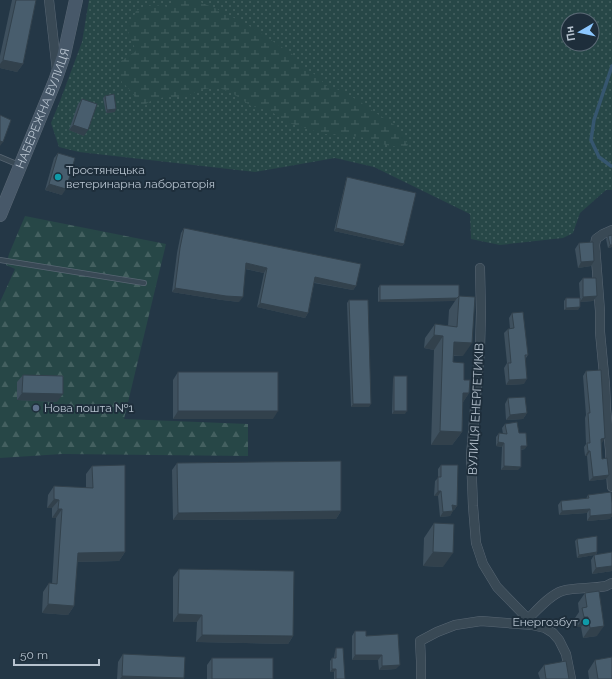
<svg xmlns="http://www.w3.org/2000/svg" width="612" height="679" font-family="Raleway,sans-serif">
<style>
.grass{fill:url(#grass-dots);fill-rule:evenodd}
.forest{fill:url(#forest-firs)}
.wetland{fill:url(#wetland-marsh)}
.lines{fill:none;stroke-linecap:round;stroke-linejoin:round}
.stream{stroke:#36566f;stroke-width:3.5}
.service-casing{stroke:#586673;stroke-width:6}
.minor-casing{stroke:#586673;stroke-width:10}
.secondary-casing{stroke:#586673;stroke-width:14}
.service{stroke:#394955;stroke-width:4.5}
.minor{stroke:#394955;stroke-width:9}
.secondary{stroke:#475869;stroke-width:13}
.wall{fill:#3e505e}
.shaded-wall{fill:#32414c}
.building{fill:#485d6d;stroke:#32414c}
.culture-dot{fill:#0f9aa8;stroke:#1e2e3b;stroke-width:1.5}
.service-dot{fill:#5c6f8a;stroke:#1e2e3b;stroke-width:1.5}
.labels{text-anchor:middle;stroke-width:4;stroke-linejoin:round;paint-order:stroke}
.street-label{font-size:12px;fill:#b7c3cf;stroke:#1e2e3b}
.poi-label{font-size:12px;fill:#b7c3cf;stroke:#1e2e3b;text-anchor:start}
</style>
<defs>
<pattern id="grass-dots" width="8" height="8" patternUnits="userSpaceOnUse"><rect width="8" height="8" fill="#274747"/><path d="M2 2h.1M6 6h.1" fill="none" stroke="#446060" stroke-width="1.8" stroke-linecap="round"/></pattern>
<pattern id="forest-firs" width="22" height="20" patternUnits="userSpaceOnUse"><rect width="22" height="20" fill="#274747"/><path d="M5 1l3.5 6h-7zM16 11l3.5 6h-7z" fill="#446060"/></pattern>
<pattern id="wetland-marsh" width="20" height="14" patternUnits="userSpaceOnUse"><rect width="20" height="14" fill="#274747"/><path d="M1 5h8M5 5V1M11 12h8M15 12V8" fill="none" stroke="#446060"/></pattern>
</defs>
<rect width="100%" height="100%" fill="#243746"/>
<path class="grass" d="M 89,0 L 612,0 L 612,190 L 606,190 L 580,213 L 573,233 L 563,238 L 500,245 L 471,239 L 470,214 L 374,167 L 335,158 L 255,172 L 79,152 L 59,147 L 51,123 L 60,101 L 82,42 ZM 568,20 L 592,20 L 592,44 L 568,44 Z"/>
<polygon class="forest" points="25,216 166,244 124,419 248,424 248,456 62,454 0,458 0,302 15,269 6,265 9,254"/>
<path class="wetland" d="M 174,0 L 199,0 L 202,3 L 217,9 L 253,28 L 292,54 L 301,66 L 319,77 L 325,85 L 339,90 L 359,101 L 370,109 L 396,126 L 406,141 L 408,145 L 404,148 L 386,145 L 366,138 L 344,135 L 324,134 L 289,123 L 270,111 L 251,106 L 232,93 L 217,87 L 199,90 L 186,97 L 165,97 L 152,100 L 143,106 L 136,104 L 134,95 L 128,88 L 122,83 L 119,69 L 121,61 L 136,51 L 126,27 L 132,21 L 136,11 C 151,4 155,4 171,8 Z"/>
<g class="lines">
<polyline class="stream" points="611,166 599,157 591,140 594,120 612,66"/>
<g class="service-casing">
<g id="service">
<polyline points="0,157 19,165"/>
<polyline points="0,260 144,283"/>
</g>
</g>
<g class="minor-casing">
<g id="minor">
<polyline points="49,0 57,71"/>
<polyline points="612,230 603,234 596,239 595,245 600,311 600,332 605,385 606,409 610,450 612,487"/>
<polyline points="480,268 481,312 480,349 471,456 473,506 476,543 483,564 497,587 528,619 532,625 545,628 553,633 559,640 566,654 571,679"/>
<path d="M 528,619 C 537,610 550,595 562,591 C 576,587 592,589 606,586 L 612,583"/>
<polyline points="421,679 421,661 420,641 437,632 455,625 481,621 532,625"/>
</g>
</g>
<g class="secondary-casing">
<g id="secondary">
<path id="s1" d="M 0,215 L 55,81 L 64,55 L 76,0"/>
</g>
</g>
<use href="#service" class="service"/>
<use href="#minor" class="minor"/>
<use href="#secondary" class="secondary"/>
</g>
<g class="wall">
<polygon points="12,0 36,0 23,64 17,72 0,68 0,56"/>
<polygon points="105,96 115,112 106,113 103,98"/>
<polygon points="82,99 84,136 69,130 78,104"/>
<polygon points="58,153 62,195 45,190 54,158"/>
<polygon points="347,177 404,244 402,246 334,231 346,180"/>
<polygon points="184,228 356,286 353,290 314,283 308,313 305,318 257,307 264,273 245,269 239,302 222,300 172,292 177,253 181,233"/>
<polygon points="612,235 612,247 608,248 606,239 608,236"/>
<polygon points="579,243 591,266 578,268 575,249"/>
<polygon points="583,278 597,296 593,301 580,302 578,310 564,310 564,301 566,298 580,298 579,283"/>
<polygon points="380,285 459,296 463,356 453,356 453,362 464,380 469,393 463,402 462,432 452,445 431,445 434,350 424,348 425,338 435,324 448,326 449,310 455,301 378,302 378,288"/>
<polygon points="349,300 369,407 351,407 347,303"/>
<polygon points="512,313 528,355 526,358 524,384 506,385 504,368 507,363 504,333 508,329 510,329 509,318"/>
<polygon points="586,371 605,438 601,443 602,459 606,479 589,481 587,456 585,456 584,447 586,444 585,418 586,415 583,376"/>
<polygon points="178,372 273,419 173,419 173,380"/>
<polygon points="23,375 57,402 17,400 17,382"/>
<polygon points="394,376 405,414 392,414 393,379"/>
<polygon points="508,398 527,413 523,419 506,420 505,404"/>
<polygon points="505,424 519,433 525,449 521,450 518,470 501,470 502,447 496,446 496,437 499,433 503,434 502,428"/>
<polygon points="177,463 341,511 336,519 173,520 172,470"/>
<polygon points="441,465 457,506 454,510 453,510 450,516 440,517 438,496 434,496 435,481 438,478 438,469"/>
<polygon points="92,466 125,552 119,561 77,562 74,606 68,615 42,613 43,592 49,583 52,584 56,518 52,518 52,508 47,508 48,495 54,486 86,488 86,474"/>
<polygon points="588,495 612,503 612,516 610,519 587,521 587,513 559,515 558,505 561,501 586,499"/>
<polygon points="434,523 443,567 423,566 424,538"/>
<polygon points="577,539 597,552 596,555 612,552 612,571 592,574 591,560 594,555 577,558 575,541"/>
<polygon points="179,569 293,636 288,644 196,642 197,622 173,622 173,577"/>
<polygon points="585,593 597,636 583,638 581,627 577,627 575,618 579,612 578,603"/>
<polygon points="355,631 366,636 396,669 379,670 378,660 352,660 352,636"/>
<polygon points="336,648 345,679 334,679 334,672 330,672 330,661 332,658 334,658 335,651"/>
<polygon points="123,654 184,679 117,679 118,662"/>
<polygon points="212,658 273,679 207,679 207,665"/>
<polygon points="595,660 612,679 589,679 588,671"/>
<polygon points="544,665 569,679 540,679 538,673"/>
</g>
<g class="shaded-wall">
<polygon points="3,60 23,64 17,72 0,68 0,64"/>
<polygon points="116,109 115,112 106,113 107,110"/>
<polygon points="73,125 88,130 84,136 69,130"/>
<polygon points="0,141 3,142 0,146"/>
<polygon points="49,184 66,189 62,195 45,190"/>
<polygon points="336,228 404,244 402,246 334,231"/>
<polygon points="610,245 612,245 612,247 608,248"/>
<polygon points="594,261 591,266 578,268 581,262"/>
<polygon points="246,263 267,268 264,273 242,268"/>
<polygon points="315,277 356,286 353,290 312,282"/>
<polygon points="175,288 243,297 239,302 222,300 172,292"/>
<polygon points="597,296 593,301 580,302 583,297"/>
<polygon points="457,298 455,301 378,302 380,300"/>
<polygon points="260,303 308,313 305,318 257,307"/>
<polygon points="580,307 578,310 564,310 566,308"/>
<polygon points="434,335 443,336 434,350 424,348"/>
<polygon points="454,342 472,343 463,356 444,355"/>
<polygon points="527,379 524,384 506,385 509,380"/>
<polygon points="22,393 63,394 57,402 17,400"/>
<polygon points="463,393 469,393 460,407"/>
<polygon points="353,404 371,404 369,407 351,407"/>
<polygon points="178,411 278,411 273,419 173,419"/>
<polygon points="394,411 407,411 405,414 392,414"/>
<polygon points="527,413 523,419 506,420 510,415"/>
<polygon points="440,431 462,432 452,445 431,445"/>
<polygon points="605,438 602,443 597,443 601,439"/>
<polygon points="498,442 504,443 502,447 496,446"/>
<polygon points="521,446 527,446 525,449 518,450"/>
<polygon points="588,451 590,451 587,456 585,456"/>
<polygon points="504,466 521,467 518,470 501,470"/>
<polygon points="609,475 606,479 589,481 593,477"/>
<polygon points="438,491 441,491 438,496 434,496"/>
<polygon points="54,499 59,500 52,508 47,508"/>
<polygon points="452,505 457,506 454,510 449,510"/>
<polygon points="58,509 62,509 56,518 52,518"/>
<polygon points="590,509 587,513 559,515 562,511"/>
<polygon points="341,511 336,519 173,520 178,513"/>
<polygon points="453,511 450,516 440,517 443,512"/>
<polygon points="612,514 612,516 610,519 587,521 590,516"/>
<polygon points="125,552 119,561 71,562 78,553"/>
<polygon points="433,552 453,553 443,567 423,566"/>
<polygon points="597,552 595,555 577,558 579,555"/>
<polygon points="612,566 612,571 592,574 596,568"/>
<polygon points="48,604 74,606 68,615 42,613"/>
<polygon points="178,614 202,615 197,622 173,622"/>
<polygon points="584,617 588,617 581,627 577,627"/>
<polygon points="604,626 597,636 583,638 590,628"/>
<polygon points="202,635 293,636 288,644 196,642"/>
<polygon points="355,655 382,655 378,660 352,660"/>
<polygon points="400,665 396,669 379,670 382,666"/>
<polygon points="332,669 336,669 334,672 330,672"/>
<polygon points="122,676 184,678 184,679 120,679"/>
</g>
<g class="building">
<polygon points="16,0 36,0 23,64 3,60"/>
<polygon points="114,94 116,109 107,110 105,96"/>
<polygon points="82,99 97,104 88,130 73,125"/>
<polygon points="0,115 11,120 3,142 0,141"/>
<polygon points="58,153 75,158 66,189 49,184"/>
<polygon points="347,177 416,193 404,244 336,228"/>
<polygon points="184,228 361,264 356,286 315,277 308,313 260,303 267,268 246,263 243,297 226,296 175,288 180,248"/>
<polygon points="612,235 612,245 610,245 608,236"/>
<polygon points="593,242 594,261 581,262 579,243"/>
<polygon points="583,278 596,278 597,296 583,297"/>
<polygon points="380,285 459,285 459,296 457,298 380,300"/>
<polygon points="459,296 475,297 472,343 454,342 453,362 464,363 464,380 470,380 469,393 463,393 462,432 440,431 443,336 434,335 435,324 457,327"/>
<polygon points="566,298 580,298 580,307 566,308"/>
<polygon points="349,300 368,300 371,404 353,404"/>
<polygon points="523,312 528,355 525,355 527,379 509,380 508,363 511,363 508,329 514,328 512,313"/>
<polygon points="601,370 605,438 601,439 602,459 607,458 609,475 593,477 590,451 588,451 587,443 590,443 588,413 590,413 586,371"/>
<rect x="178" y="372" width="100" height="39"/>
<polygon points="23,375 63,376 63,394 22,393"/>
<rect x="394" y="376" width="13" height="35"/>
<polygon points="525,397 527,413 510,415 508,398"/>
<polygon points="517,422 519,433 526,433 527,446 521,446 521,467 504,466 504,443 498,442 499,433 507,434 505,424"/>
<polygon points="341,461 341,511 178,513 177,463"/>
<polygon points="125,465 125,552 78,553 74,606 48,604 49,583 57,584 62,509 58,509 59,500 54,499 54,486 93,488 92,466"/>
<polygon points="441,465 458,465 457,506 452,505 453,511 443,512 441,491 438,491 438,477 441,477"/>
<polygon points="611,492 612,503 612,514 590,516 590,509 562,511 561,501 589,498 588,495"/>
<polygon points="434,523 454,524 453,553 433,552"/>
<polygon points="597,536 597,552 579,555 577,539"/>
<polygon points="612,552 612,566 596,568 594,555"/>
<polygon points="179,569 294,571 293,636 202,635 202,615 178,614"/>
<polygon points="599,591 604,626 590,628 588,617 584,617 582,608 587,607 585,593"/>
<polygon points="355,631 366,631 366,636 398,634 400,665 382,666 382,655 355,655"/>
<polygon points="336,648 343,648 345,679 336,679 336,669 332,669 332,658 336,658"/>
<polygon points="123,654 185,657 184,678 122,676"/>
<polygon points="612,657 612,679 598,679 595,660"/>
<rect x="212" y="658" width="61" height="21"/>
<polygon points="566,661 569,679 546,679 544,665"/>
</g>
<g class="culture-dot">
<circle cx="58" cy="177" r="4"/>
<circle cx="586" cy="622" r="4"/>
</g>
<circle class="service-dot" cx="36" cy="408" r="4"/>
<g class="labels">
<g class="street-label">
<text dy="4" stroke="none"><textPath href="#s1" startOffset="115">НАБЕРЕЖНА ВУЛИЦЯ</textPath></text>
<text transform="translate(476 409) rotate(-87)" y="4">ВУЛИЦЯ ЕНЕРГЕТИКІВ</text>
</g>
<g class="poi-label">
<text x="66" y="174">Тростянецька<tspan x="66" dy="14">ветеринарна лабораторія</tspan></text>
<text x="44" y="412">Нова пошта №1</text>
<text x="578" y="626" text-anchor="end">Енергозбут</text>
</g>
</g>
<g transform="translate(580 32) rotate(261)"><circle r="19" fill="#1e2e3b" stroke="#5b6a76"/>
<path d="M0-3L7 15L0 10L-7 15Z" fill="#8cc7ff"/>
<text y="-6" font-size="11" font-weight="bold" text-anchor="middle" fill="#b7c3cf">Пн</text>
</g>
<path d="M14 659v6h85v-6" fill="none" stroke="#b7c3cf" stroke-width="2"/>
<text x="20" y="659" font-size="12" fill="#b7c3cf" stroke="#1e2e3b" stroke-width="3" paint-order="stroke">50 m</text>
</svg>
